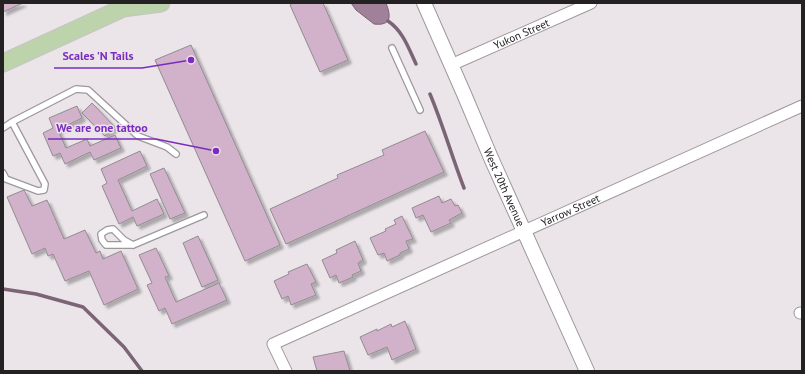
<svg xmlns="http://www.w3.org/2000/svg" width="805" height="374" font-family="'PT Sans',sans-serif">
<defs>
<filter id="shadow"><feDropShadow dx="3.5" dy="3.5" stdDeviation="1" flood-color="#0004"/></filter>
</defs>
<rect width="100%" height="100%" fill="#ebe5e9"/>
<path fill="#a08199" stroke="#7a6475" d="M351,3H386C391,16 392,26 374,24L356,10Z"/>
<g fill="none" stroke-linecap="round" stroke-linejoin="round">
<path stroke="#7a6475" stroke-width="3.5" d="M388,21C403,31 409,49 416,64
M430,94C443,125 452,157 464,188
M3,289L36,294L83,307L124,347L142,371"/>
</g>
<path fill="#d2b1cb" stroke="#918c90" filter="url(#shadow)" d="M3,3H23L3,12Z
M293,3H323L348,60L320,72L290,5Z
M191,45L280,245L245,261L155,60Z
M92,103L115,127L105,136L82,113Z
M77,106L82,118L58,130L66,148L87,139L90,146L115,135L121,148L94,160L90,152L65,164L60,153L53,156L43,133L53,128L49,118Z
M425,131L444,172L286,244L270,209L338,178L337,175L384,155L382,150Z
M140,151L147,166L118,180L132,211L157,199L164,214L137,226L133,217L119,224L102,186L107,183L101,169Z
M164,168L185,213L170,219L150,174Z
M24,190L32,206L47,200L64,239L85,230L96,253L100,251L103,259L121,251L138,289L104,305L89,271L65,281L53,254L48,256L45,248L32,254L7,197Z
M439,196L442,203L451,199L455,206L458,205L462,213L449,220L451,223L431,232L423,215L416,218L412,208Z
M402,216L413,239L406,241L409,249L400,253V255L387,261L384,253L378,255L370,238L386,231L385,229L396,224L394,220Z
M198,236L218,280L202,287L183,243Z
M355,241L363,260L358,263L361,271L352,275L353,277L339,283L336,275L330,278L322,260L337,253L336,250Z
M156,248L169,276L165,277L176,302L219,283L227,300L172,324L165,308L159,311L147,285L152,283L139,255Z
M307,264L316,282L311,284L316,295L291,305L288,296L282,299L274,281L289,274L288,272Z
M405,321L416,349L392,360L387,347L368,355L360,337L377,329V331L391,324L392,327Z
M344,351L350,371H317L313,357Z"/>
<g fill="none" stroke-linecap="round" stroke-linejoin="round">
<defs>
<path id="service" d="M392,48L420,110
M12,122L76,89L88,90L138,136L167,147L176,154
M3,128L12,122L45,184L44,190L38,191L6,179L3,173
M133,245L124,240L113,229L107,230L101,234L102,240L106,245H133L204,215"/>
<g id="minor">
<path id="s1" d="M451,65L591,3"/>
<path d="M800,313H802"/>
<path id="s2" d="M286,371L273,344L802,106"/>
</g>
<g id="tertiary">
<path id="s3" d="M424,3L464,94L491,158L587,371"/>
</g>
<path id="primary" d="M123,8L161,3
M3,63L123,8L130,3"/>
</defs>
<use href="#service" stroke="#9d989c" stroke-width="8"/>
<use href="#minor" stroke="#9d989c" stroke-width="13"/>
<use href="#tertiary" stroke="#9d989c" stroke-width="16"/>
<use href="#primary" stroke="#c6c5c6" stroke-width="19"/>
<use href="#service" stroke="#fff" stroke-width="5.5"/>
<use href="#minor" stroke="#fff" stroke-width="11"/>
<use href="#tertiary" stroke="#fff" stroke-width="14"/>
<use href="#primary" stroke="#bdd3ab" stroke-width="17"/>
</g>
<g text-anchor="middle" stroke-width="3" stroke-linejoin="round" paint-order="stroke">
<g font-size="11" fill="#232122" stroke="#ebe5e9">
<text dy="4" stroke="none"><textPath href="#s1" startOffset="77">Yukon Street</textPath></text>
<text dy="4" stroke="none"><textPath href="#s3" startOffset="201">West 20th Avenue</textPath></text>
<text dy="4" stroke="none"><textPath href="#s2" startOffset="356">Yarrow Street</textPath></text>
</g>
</g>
<path fill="none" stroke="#7b2cbf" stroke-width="1.5" d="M191 60L142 68H54M216 151L156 139H48"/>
<g fill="#7b2cbf" stroke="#ebe5e9" stroke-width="1.5">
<circle cx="191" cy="60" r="4"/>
<circle cx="216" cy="151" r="4"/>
</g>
<g font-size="12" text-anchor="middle" font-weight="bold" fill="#7b2cbf" stroke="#ebe5e9" stroke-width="3" stroke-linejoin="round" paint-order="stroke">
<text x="98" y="60">Scales 'N Tails</text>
<text x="102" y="132">We are one tattoo</text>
</g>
<rect width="805" height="374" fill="none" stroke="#232122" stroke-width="8"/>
</svg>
